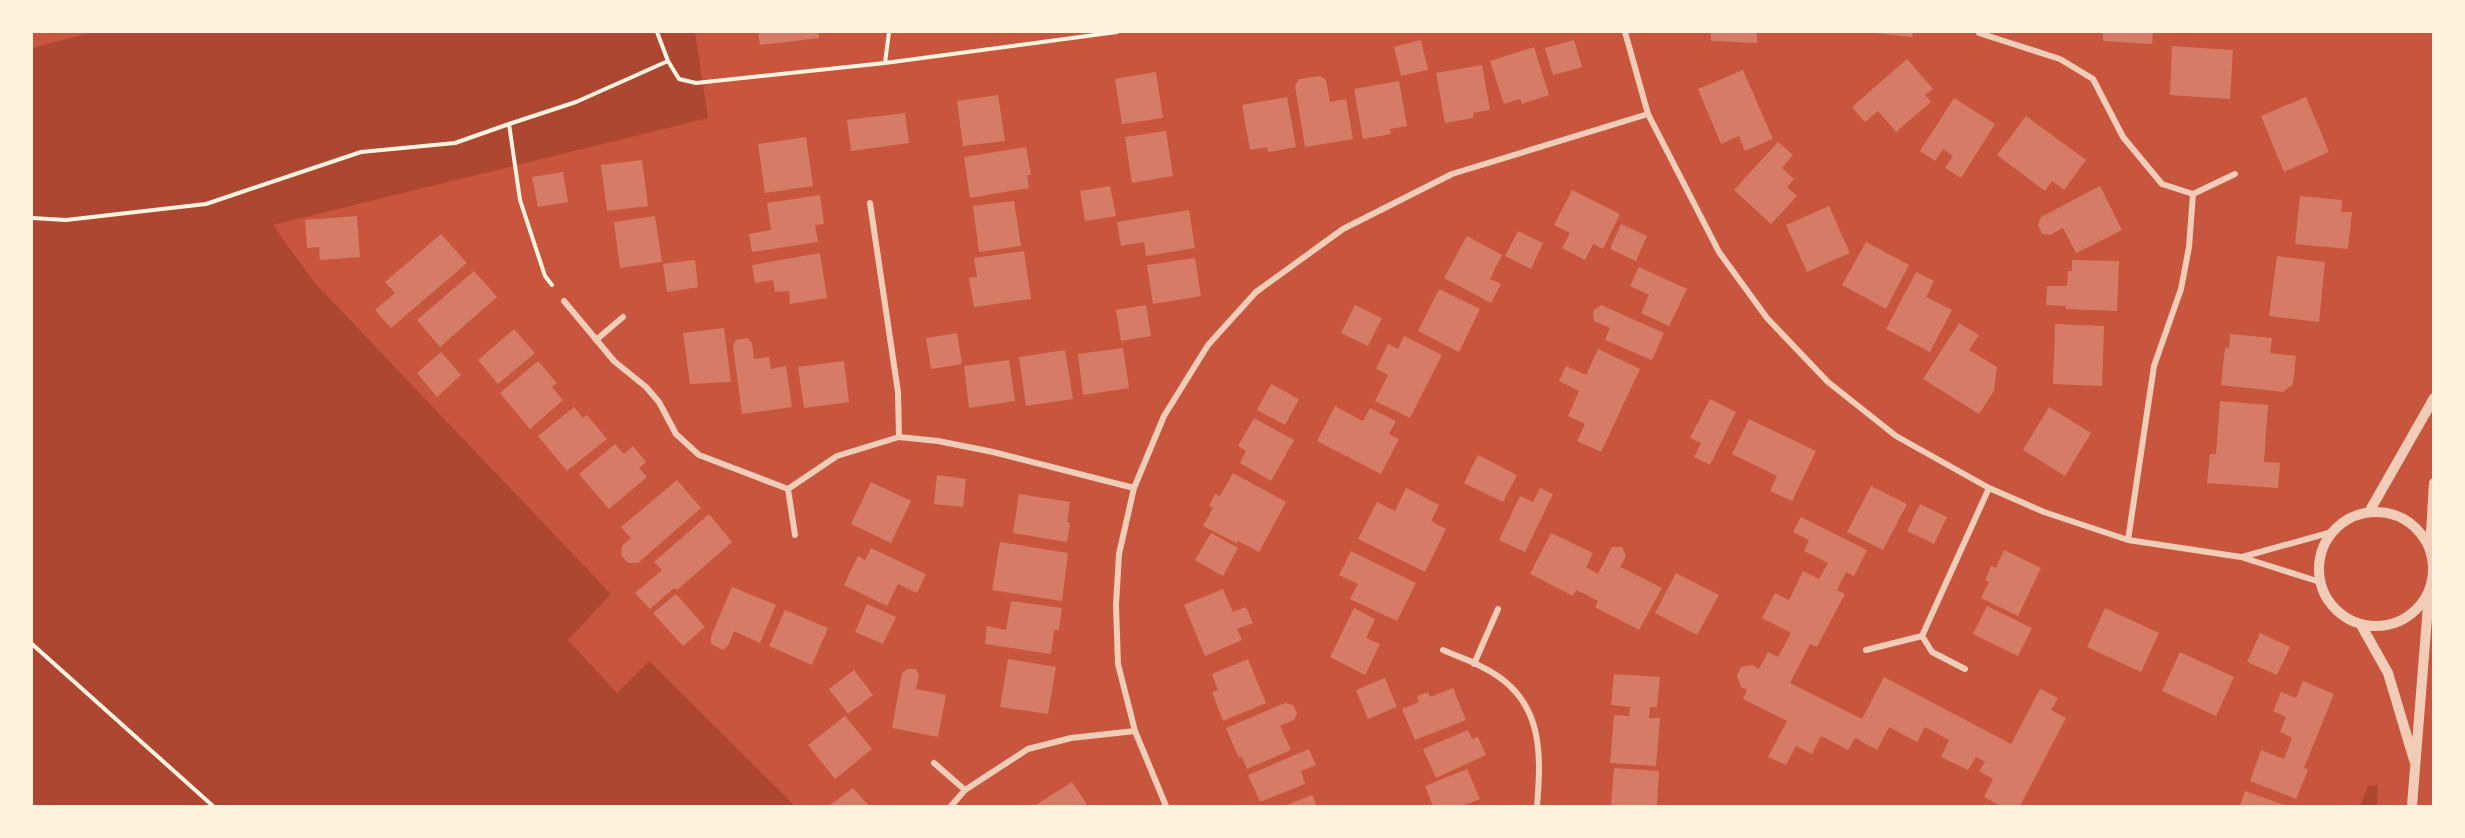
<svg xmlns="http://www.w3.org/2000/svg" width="2465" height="838" font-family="'Varela Round',sans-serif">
<rect width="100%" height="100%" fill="#c8553d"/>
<path fill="#ae4732" d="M94,32H695L708,118L273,225L314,282L611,594L568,640L617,693L649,661L795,806H32V48Z
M2378,785L2377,806H2360L2368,786Z"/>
<path fill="#d67c66" d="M758,32H818L819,38L760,45Z
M1711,32H1757V43L1711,41Z
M1868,32H1913L1912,37Z
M2103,32H2153L2152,44L2103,41Z
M1421,40L1428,70L1401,76L1394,47Z
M1574,40L1582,67L1553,75L1545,48Z
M2172,46L2233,50L2230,99L2170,95Z
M1534,47L1549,95L1522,104L1520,99L1504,104L1490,61Z
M1907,59L1933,89L1925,95L1931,102L1896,132L1878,111L1865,122L1852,107Z
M1482,65L1490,110L1473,113V118L1445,123L1436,73Z
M1743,70L1773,139L1745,151L1739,136L1721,144L1698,89Z
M1156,72L1163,118L1122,124L1115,79Z
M1320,76L1326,80L1330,102L1346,99L1353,139L1305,147L1295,86L1299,79Z
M1399,81L1407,126L1390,129L1391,134L1363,139L1354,89Z
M998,95L1005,141L963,146L957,101Z
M1287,97L1296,147L1268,152L1267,147L1250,150L1242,105Z
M2306,97L2329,152L2284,172L2261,116Z
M1954,98L1995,124L1961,178L1945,168L1953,156L1943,149L1935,161L1920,151Z
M905,113L909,143L851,151L847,120Z
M2026,116L2086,160L2064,190L2052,181L2045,191L1997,155Z
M1166,131L1173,176L1132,183L1125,137Z
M806,137L813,186L765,193L758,144Z
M1778,142L1793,155L1782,168L1794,179L1787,187L1797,196L1771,224L1734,190Z
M1026,147L1031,175H1027L1029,188L970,198L964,157Z
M642,160L648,206L607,211L601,165Z
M563,172L568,202L538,207L532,177Z
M1110,186L1116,216L1085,221L1080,191Z
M2100,186L2122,230L2076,253L2063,228L2050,235L2042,234L2038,225L2041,217Z
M1572,190L1620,214L1603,249L1593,244L1585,260L1562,248L1570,233L1554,225Z
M820,195L824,224L815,225L818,242L752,252L749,234L771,230L767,203Z
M2300,196L2342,200L2341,212H2352L2348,249L2295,244Z
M1014,201L1021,246L979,252L973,206Z
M1829,206L1850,253L1807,272L1786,225Z
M1189,210L1195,248L1146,256L1144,242L1121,246L1117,222Z
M357,216L360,257L320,260L319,247L307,248L305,220Z
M655,216L662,262L620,268L614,222Z
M1621,224L1647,236L1636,261L1610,249Z
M1518,231L1543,243L1531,269L1505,256Z
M441,234L467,263L391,328L375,310L395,293L385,282Z
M1467,236L1502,255L1490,279L1501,284L1491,303L1444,278Z
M1866,242L1909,265L1886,309L1842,285Z
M1024,251L1031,299L974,307L969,278L977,277L974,258Z
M820,253L827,298L790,304L789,291L775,292L773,280L755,283L752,265Z
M2277,256L2325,262L2319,322L2269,316Z
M1195,258L1201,296L1153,304L1147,265Z
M695,260L698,287L667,292L663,264Z
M2072,260L2119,261L2117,311L2066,309V306L2046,305L2047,286H2067L2068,271H2072Z
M1639,267L1687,289L1669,326L1641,313L1649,295L1630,286Z
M474,271L497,297L440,347L417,320Z
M1916,272L1934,281L1926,297L1952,310L1930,352L1886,329Z
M1439,289L1480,309L1459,352L1418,331Z
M1146,305L1151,336L1121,341L1116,310Z
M1355,305L1382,318L1368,346L1341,333Z
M1601,305L1664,333L1652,360L1605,340L1610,328L1594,321L1593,311Z
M1959,323L1979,335L1969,350L1997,367L1994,391L1979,414L1923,379Z
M2055,324L2104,326L2102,386L2053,384Z
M724,328L731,382L690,384L683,333Z
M514,329L535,353L498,384L478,360Z
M957,333L962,364L931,369L926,338Z
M2230,334L2272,338L2270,353L2296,356L2293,384L2283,392L2221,385L2225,348H2229Z
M1404,336L1442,355L1410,418L1375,401L1388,375L1376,369L1388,344L1398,349Z
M747,338L752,343L754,359L769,357L771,369L786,366L792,407L742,414L733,346L736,340Z
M1123,348L1129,388L1083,395L1078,354Z
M1598,349L1640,369L1601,452L1577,441L1585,424L1568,416L1579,391L1559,381L1566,366L1586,375Z
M1065,350L1073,399L1026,406L1019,357Z
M441,352L461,375L437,397L417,373Z
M1009,360L1015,401L969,408L964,366Z
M538,361L557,383L552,387L563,400L530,429L500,393Z
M844,361L849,402L804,408L798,367Z
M1271,384L1299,399L1285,425L1257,410Z
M1710,399L1736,412L1710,465L1694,457L1701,443L1690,438Z
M2220,401L2268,405L2264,462L2280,463L2278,488L2207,483L2210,454H2216Z
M1335,406L1363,421L1370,408L1396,421L1389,434L1399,439L1381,474L1317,441Z
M574,407L583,418L587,415L607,439L567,471L538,436Z
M2049,407L2091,433L2065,476L2023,450Z
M1254,418L1294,440L1271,481L1240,463L1246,451L1238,446Z
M1749,419L1816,451L1792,501L1770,491L1777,476L1732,454Z
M615,444L624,454L633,446L646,462L639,468L647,477L609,509L579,474Z
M1478,455L1517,475L1503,502L1464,483Z
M1233,473L1286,502L1259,552L1238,541L1236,543L1203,526L1213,508L1209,506L1215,494L1220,496Z
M937,475L966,479L963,507L934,504Z
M677,480L701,508L638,563H628L621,555L622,546L631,538L621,527Z
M871,482L911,501L891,543L851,524Z
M1871,486L1907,504L1883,550L1847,532Z
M1406,488L1439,505L1431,521L1446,529L1425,572L1358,539L1377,502L1395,511Z
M1540,488L1553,494L1525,552L1499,540L1520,496L1533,502Z
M1019,494L1070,502L1067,522L1070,523L1067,542L1013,533Z
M1920,504L1947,517L1934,544L1907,531Z
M709,514L732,542L677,590L674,588L650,609L635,593L662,570L654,562Z
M1801,517L1867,550L1854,576L1846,572L1837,590L1845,594L1817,647L1810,644L1790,683L1862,719L1884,677L2011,744L2040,689L2058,698L2051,710L2066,718L2020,806H2001L1984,797L1993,779L1979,771L1985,762L1976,757L1968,770L1941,757L1949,740L1925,727L1917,742L1889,727L1877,750L1855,738L1848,750L1821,736L1812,754L1796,746L1786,765L1768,757L1787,721L1743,699L1747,690L1741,687L1737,676L1741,667L1752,665L1759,669L1768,652L1778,657L1791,633L1762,618L1775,593L1789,600L1803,571L1819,579L1828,563L1804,551L1809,540L1793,532Z
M1211,533L1238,548L1223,576L1195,560Z
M1551,533L1593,553L1586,567L1598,574L1612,547H1622L1626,556L1620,567L1662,588L1639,630L1595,607L1598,601L1585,594L1576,590L1573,596L1530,574Z
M1000,542L1068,553L1062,601L992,590Z
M871,548L926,574L917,593L898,584L887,606L844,585L858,556L865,560Z
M2004,550L2041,568L2018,616L1981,598L1989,582L1985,580L1991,566L1996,568Z
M1351,551L1416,583L1397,621L1350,599L1358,584L1339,575Z
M1676,573L1719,595L1697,635L1655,613Z
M732,587L776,605L760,643L734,631L729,644L723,650L711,644V636Z
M1223,589L1233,612L1246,607L1253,623L1237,629L1242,640L1205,656L1184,605Z
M676,594L705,627L683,646L653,613Z
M1011,601L1062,608L1059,630H1054L1051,654L985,644L987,626L1006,630Z
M867,604L896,617L883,644L855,632Z
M1987,606L2032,628L2018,656L1973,634Z
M1354,608L1375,619L1366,638L1380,644L1365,675L1330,657Z
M2105,608L2159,633L2141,672L2087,647Z
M785,610L828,628L812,665L769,646Z
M2260,633L2290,647L2277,675L2247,662Z
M2180,652L2234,677L2216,716L2162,691Z
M1008,659L1056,667L1048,714L1000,707Z
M1248,659L1266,703L1223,721L1212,692L1218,690L1212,674Z
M907,669H916L919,675L916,689L946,695L938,737L892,728L902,673Z
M854,670L873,695L848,714L829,689Z
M1614,674L1660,677L1657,707H1650L1649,718H1660L1656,766L1610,763L1614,715L1629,716L1630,707L1611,705Z
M1385,678L1397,707L1368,719L1356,690Z
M2303,681L2334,694L2304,768L2308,770L2296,799L2250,781L2261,750L2284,759L2292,738L2280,732L2286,717L2273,711L2281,692L2296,698Z
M1453,688L1466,720L1415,740L1402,709L1419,702L1417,696L1428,692L1430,697Z
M1285,703L1293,705L1297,713L1294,720L1280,726L1291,750L1247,769L1242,757L1239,758L1226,728Z
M845,716L872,749L835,779L808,745Z
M1468,730L1472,739L1478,737L1486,755L1436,778L1423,749Z
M1309,749L1316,765L1301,771L1305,784L1260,802L1248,775Z
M1614,768L1659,771L1657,806H1611Z
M1467,769L1480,799L1462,806H1433L1425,786Z
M1072,782L1088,806H1034Z
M853,788L869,806H829Z
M2245,791L2287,806H2240Z
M1312,795L1317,806H1284Z"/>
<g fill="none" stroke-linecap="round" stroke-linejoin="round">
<path stroke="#fff3e0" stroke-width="4" d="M657,32L668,61L679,79L696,83L885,63L1117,32
M885,63L889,32
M32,218L66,220L206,204L361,152L455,143L509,124
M552,285L545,276L520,200L509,124L576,102L668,61
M32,644L213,806"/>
<path stroke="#f1ccb7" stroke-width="6" d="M1625,32L1648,114L1719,252L1767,318L1828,382L1896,436L1989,488L2044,512L2128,540L2241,557L2320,582
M1979,33L2060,59L2093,79L2123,137L2162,184L2193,194
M870,203L898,392L899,437
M564,301L614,361L646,387L659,402L676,434L699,455L788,489L837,456L899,437L938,441L993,452L1134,488
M596,340L623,317
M788,489L795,535
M2128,540L2154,366L2181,289L2189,247L2193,194L2235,174
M2242,557L2332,532
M1922,636L1989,488
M1443,650C1456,656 1470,660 1482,667C1542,696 1542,748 1537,806
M1866,650L1922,636L1932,652L1965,669
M1474,664L1498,609
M934,763L965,790
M951,806L965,790L1028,749L1071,738L1135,731
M1166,806L1135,731L1118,664L1116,605L1119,554L1134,488L1164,416L1208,345L1256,292L1343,229L1452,174L1648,114"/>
<path stroke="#f1ccb7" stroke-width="10" d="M2369,512L2434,398
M2319 569a57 57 0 1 1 114 0a57 57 0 1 1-114 0Z
M2430,548L2434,483
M2361,625L2388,673L2414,760
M2412,806L2429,593"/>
</g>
<rect width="2465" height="838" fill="none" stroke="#fff3e0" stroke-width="66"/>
</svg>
